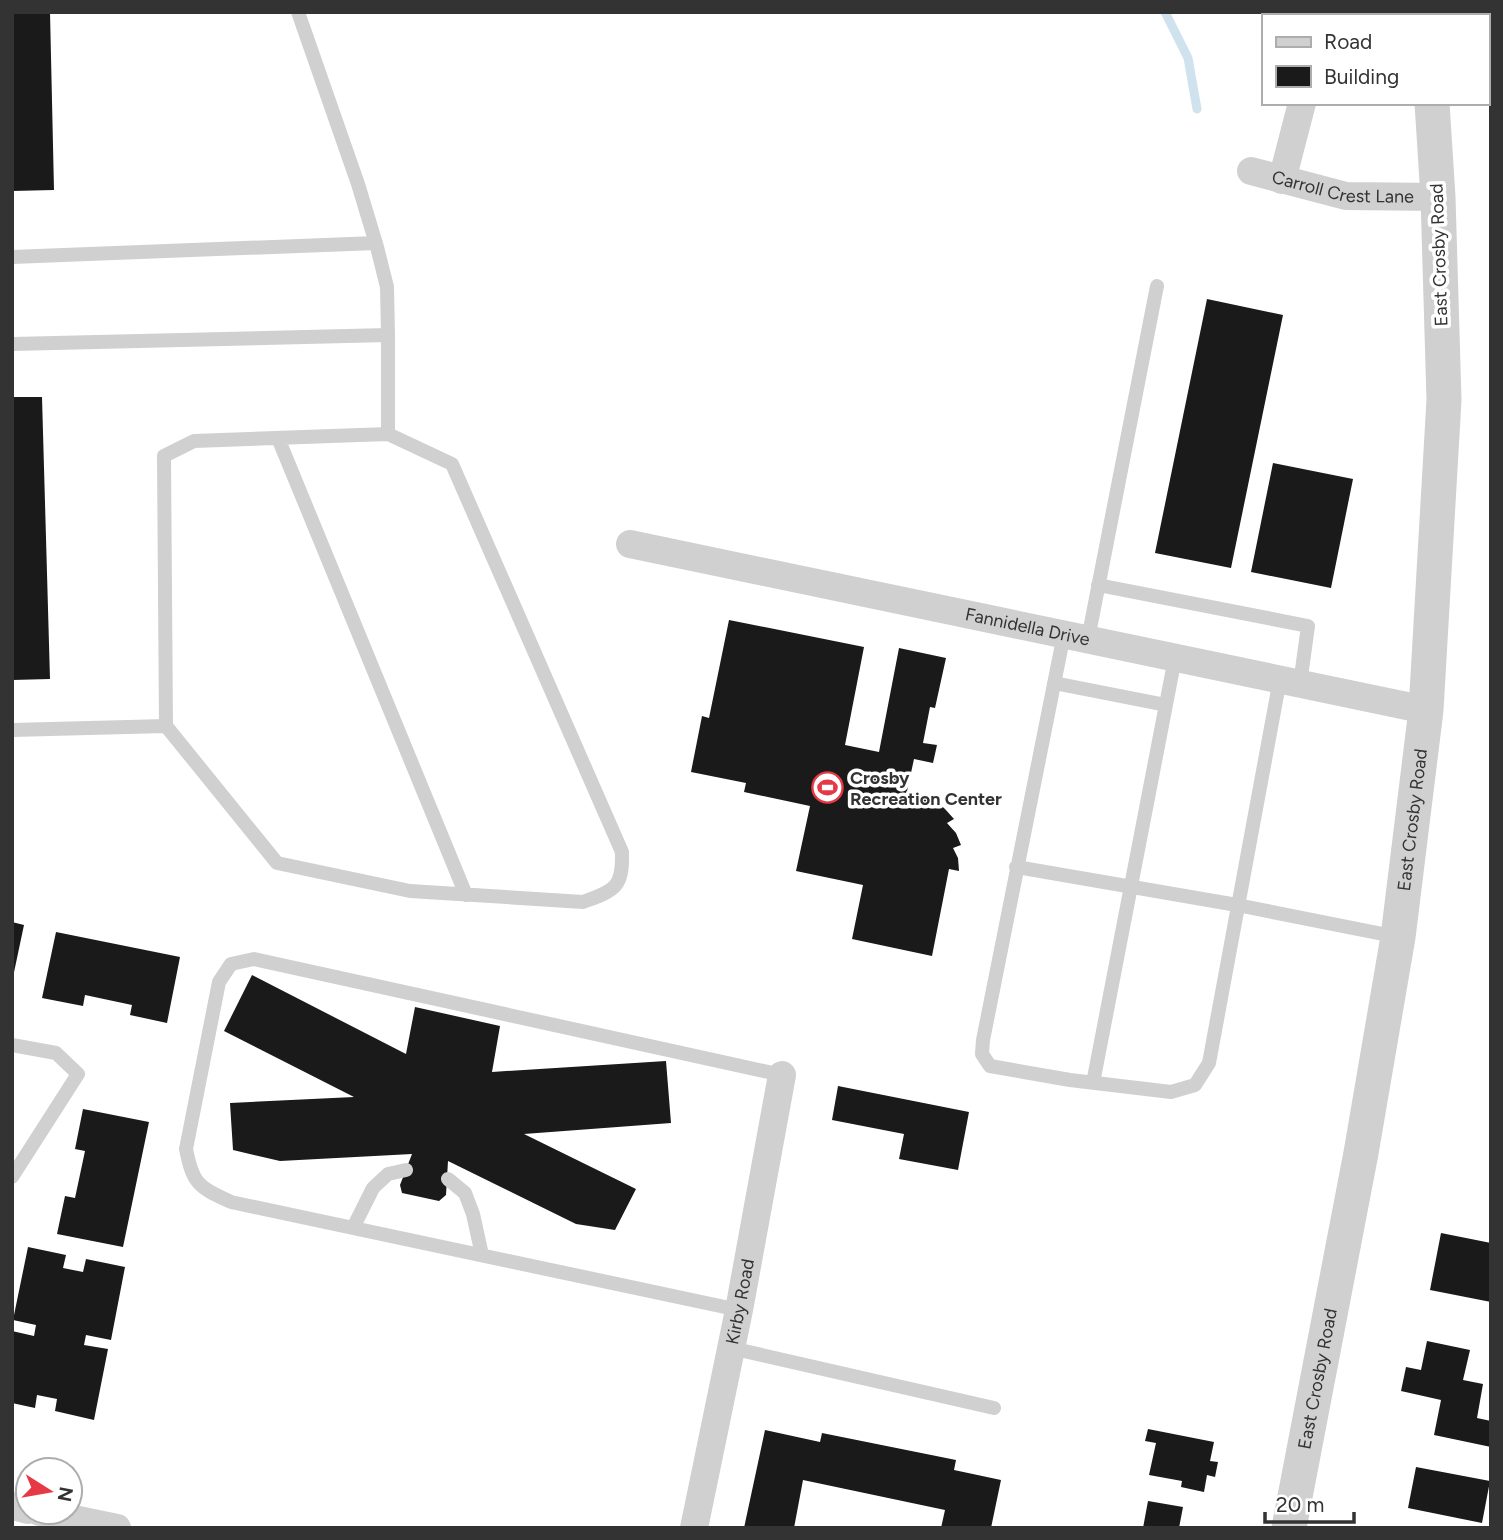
<svg xmlns="http://www.w3.org/2000/svg" width="1503" height="1540" font-family="Figtree,sans-serif">
<rect width="100%" height="100%" fill="#fff"/>
<g fill="none" stroke-linecap="round" stroke-linejoin="round">
<path stroke="#cfe2ee" stroke-width="9" d="M1165,12L1188,58L1197,109"/>
</g>
<path fill="#1a1a1a" d="M12,12H50L54,190L12,191Z
M1207,299L1283,315L1231,568L1155,553Z
M12,397H42L50,679L12,680Z
M1273,463L1353,479L1331,588L1251,572Z
M729,620L864,647L845,745L879,752L899,648L946,658L935,708L930,707L923,743L937,745L933,763L914,759L906,796L936,801L945,809L954,819L947,823L956,833L961,845L953,848L958,858L959,871L949,869L932,956L852,939L863,885L796,871L810,806L744,792L746,783L691,772L702,716L709,718Z
M12,922L24,925L13,977H12Z
M56,932L180,957L167,1023L130,1015L132,1005L85,995L83,1006L42,998Z
M252,975L406,1054L415,1007L500,1026L492,1072L666,1061L671,1123L524,1134L636,1189L615,1230L576,1224L448,1161L446,1195L439,1201L402,1193L400,1185L412,1154L280,1161L233,1150L230,1103L354,1097L224,1031Z
M838,1086L969,1112L958,1170L899,1159L904,1134L832,1120Z
M83,1109L149,1122L123,1247L57,1234L65,1196L75,1198L85,1151L75,1149Z
M1441,1233L1491,1243V1302L1430,1290Z
M28,1247L66,1255L63,1268L83,1272L86,1259L125,1267L111,1340L86,1335L84,1345L108,1349L94,1420L55,1411L57,1399L37,1395L35,1408L12,1403V1331L34,1336L36,1325L13,1320Z
M1427,1341L1470,1350L1463,1380L1483,1384L1477,1418L1491,1421V1447L1434,1435L1441,1400L1401,1391L1406,1367L1421,1370Z
M1148,1429L1214,1442L1210,1461L1218,1462L1215,1477L1207,1475L1204,1492L1181,1487L1182,1481L1149,1475L1156,1443L1145,1441Z
M765,1430L820,1442L822,1433L956,1460L954,1470L1001,1480L991,1528H941L945,1510L803,1480L794,1528H744Z
M1416,1467L1490,1481L1482,1523L1408,1508Z
M1148,1501L1183,1507L1179,1528H1143Z"/>
<g fill="none" stroke-linecap="round" stroke-linejoin="round">
<path stroke="#d0d0d0" stroke-width="14" d="M12,257L376,243
M388,335V434L194,441L164,456L166,726L277,863L410,891L583,902C615,890 623,888 622,852L452,464L388,434
M12,344L388,335L387,287L377,247L358,184L298,12
M278,438L466,895
M1098,585L1308,626L1300,684
M1064,634L983,1040L982,1054L990,1066L1070,1080L1171,1092L1195,1085L1209,1063L1280,679
M1088,639L1157,286
M1054,683L1166,705
M12,730L166,726
M1016,867L1237,905L1398,937
M12,1045L56,1053L78,1074L12,1177
M1093,1083L1175,658
M448,1179L465,1193L473,1214L482,1255
M353,1228L373,1188L388,1174L406,1170
M739,1310L231,1202C199,1187 193,1185 186,1149L219,982L231,964L254,959L782,1075
M731,1348L994,1408"/>
<g stroke="#d0d0d0" stroke-width="28">
<path d="M1299,12V16"/>
<path id="s1" d="M1251,171L1346,196L1438,197"/>
<path d="M1282,180L1302,103"/>
<path id="s2" d="M630,544L1426,710"/>
<path d="M12,1506L28,1510"/>
<path d="M40,1512L117,1528"/>
<path id="s3" d="M694,1528L739,1310L782,1075"/>
</g>
<g stroke="#d0d0d0" stroke-width="35">
<path d="M1425,12V16"/>
<path id="s4" d="M1289,1528L1361,1153L1398,937L1426,710L1444,400L1438,197L1432,103"/>
</g>
</g>
<defs>
<symbol id="stadium-ring" viewBox="-11 -11 22 22"><circle r="9.5" fill="#fff" stroke="#e63946" stroke-width="1.5"/><path d="M0-5a6.5 5 0 1 0 0 10a6.5 5 0 1 0 0-10ZM-3.5-1.8h7v3.6h-7Z" fill="#e63946"/></symbol>
</defs>
<g fill-rule="evenodd">
<use href="#stadium-ring" x="810" y="770" width="35" height="35"/>
</g>
<g text-anchor="middle" stroke-width="7" stroke-linejoin="round" paint-order="stroke">
<g font-size="18" fill="#333" stroke="#fff">
<text dy="6" stroke="none"><textPath href="#s1" startOffset="94">Carroll Crest Lane</textPath></text>
<text transform="translate(1439 255) rotate(-92)" y="6">East Crosby Road</text>
<text dy="6" stroke="none"><textPath href="#s2" startOffset="406">Fannidella Drive</textPath></text>
<text dy="6" stroke="none"><textPath href="#s4" startOffset="719">East Crosby Road</textPath></text>
<text dy="6" stroke="none"><textPath href="#s3" startOffset="231">Kirby Road</textPath></text>
<text dy="6" stroke="none"><textPath href="#s4" startOffset="152">East Crosby Road</textPath></text>
</g>
<g font-size="18" font-weight="bold" fill="#333" stroke="#fff" text-anchor="start">
<text x="850" y="784">Crosby<tspan x="850" dy="21">Recreation Center</tspan></text>
</g>
</g>
<rect width="1503" height="1540" fill="none" stroke="#333333" stroke-width="28"/>
<rect x="1262" y="14" width="228" height="91" fill="#ffffff" stroke="#adadad" stroke-width="2"/>
<rect x="1276" y="37" width="35" height="10" fill="#d0d0d0" stroke="#adadad" stroke-width="2"/>
<text x="1324" y="49" font-size="21" fill="#333333">Road</text>
<rect x="1276" y="66" width="35" height="21" fill="#1a1a1a" stroke="#adadad" stroke-width="2"/>
<text x="1324" y="84" font-size="21" fill="#333333">Building</text>
<g transform="translate(49 1491) rotate(101)"><circle r="33" fill="#ffffff" stroke="#adadad" stroke-width="2"/>
<path d="M0-5L12 26L0 18L-12 26Z" fill="#e63946"/>
<text y="-10" font-size="19" font-weight="bold" text-anchor="middle" fill="#333333">N</text>
</g>
<path d="M1265 1512v10h89v-10" fill="none" stroke="#333333" stroke-width="3.5"/>
<text x="1276" y="1512" font-size="21" fill="#333333" stroke="#ffffff" stroke-width="5" paint-order="stroke">20 m</text>
</svg>
